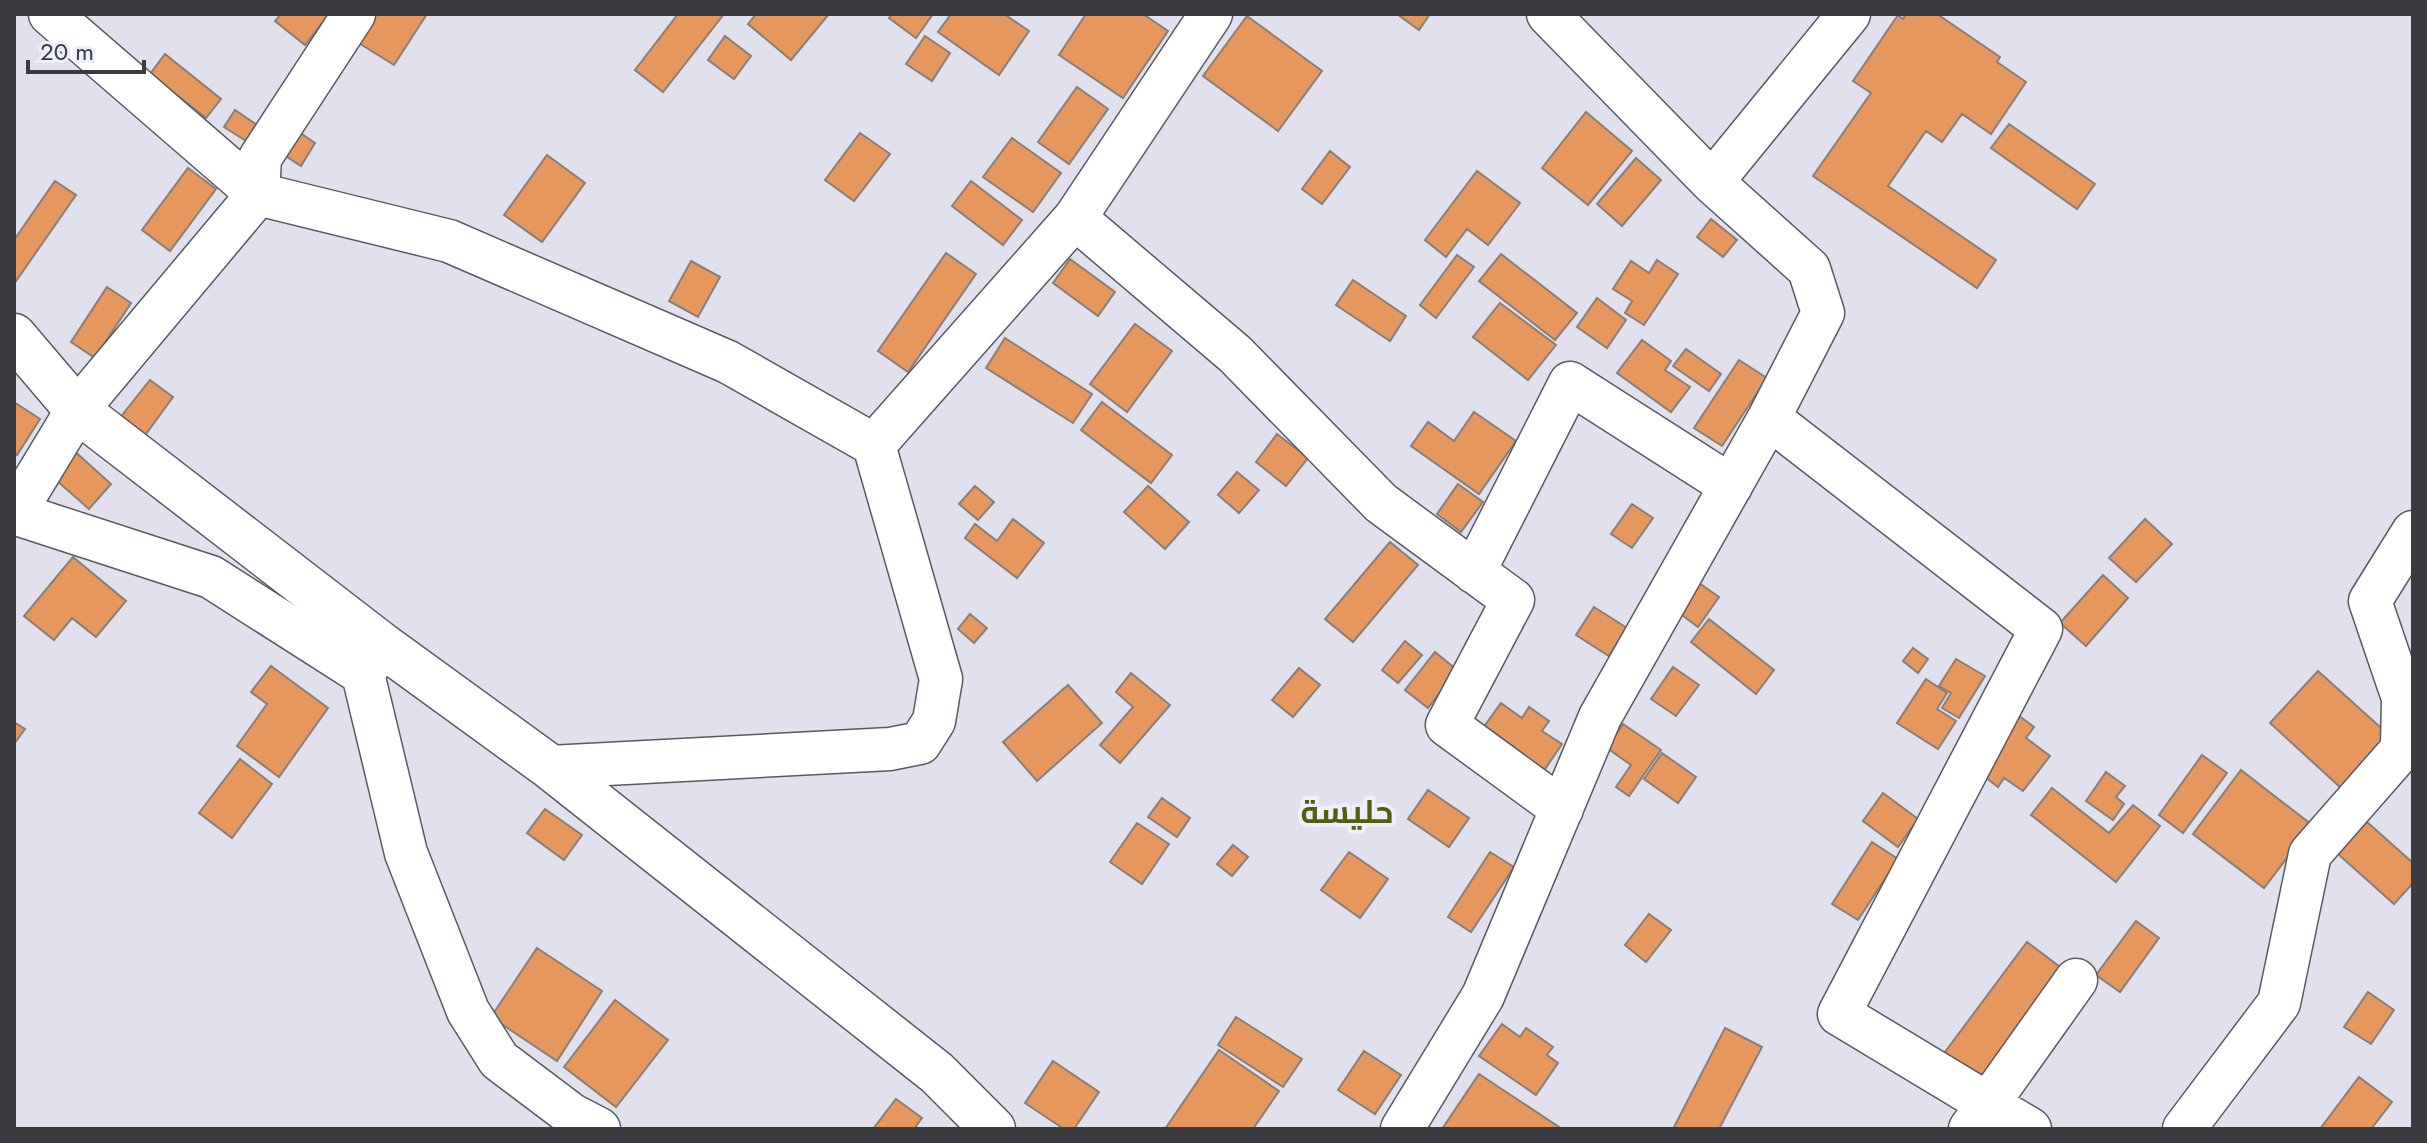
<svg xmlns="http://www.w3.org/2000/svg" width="2427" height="1143" font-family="Jost,Cairo,sans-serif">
<rect width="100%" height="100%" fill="#e0e1ed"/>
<path fill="#e5975d" stroke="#897f78" stroke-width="2" d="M281,14H329L305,45L275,21Z
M374,14H427L394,65L357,42Z
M678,14H724L663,92L635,70Z
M756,14H829L791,60L748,24Z
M892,14H933L916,38L889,18Z
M951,14H1004L1029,31L999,75L938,32Z
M1086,14H1143L1168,31L1123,98L1059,55Z
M1397,14H1430L1419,30Z
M1906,14H1937L2000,57L1997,62L2026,82L1991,134L1962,114L1942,142L1926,131L1888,186L1996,260L1977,288L1813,176L1871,93L1853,81L1898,15L1903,19Z
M1247,16L1322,71L1278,131L1203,76Z
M725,36L751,56L734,79L708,60Z
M925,36L950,53L932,81L906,64Z
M165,54L221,99L206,118L150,74Z
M1077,87L1108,109L1069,164L1038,142Z
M235,110L257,125L246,141L224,127Z
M1586,112L1632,151L1588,205L1542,168Z
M2009,124L2095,184L2077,209L1991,148Z
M296,130L315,143L301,166L281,153Z
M860,133L890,154L854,201L825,180Z
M1012,138L1061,173L1033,212L983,177Z
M1330,151L1350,167L1322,204L1302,189Z
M547,155L585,183L542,242L504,215Z
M1636,158L1661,180L1622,226L1597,204Z
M188,168L216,189L170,251L142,230Z
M1477,171L1520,203L1488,245L1467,229L1446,257L1425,240Z
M55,181L76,195L14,284V240Z
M971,181L1022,220L1003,245L952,206Z
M1711,219L1737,240L1723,257L1697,237Z
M946,253L976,274L908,372L878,351Z
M1501,254L1577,313L1555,340L1479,281Z
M1457,255L1474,267L1436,318L1420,305Z
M1070,259L1115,292L1098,316L1053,283Z
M1657,260L1678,274L1644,325L1625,313L1632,301L1613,289L1631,261L1649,273Z
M691,261L720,277L698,317L669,301Z
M1353,280L1406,316L1390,341L1336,305Z
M107,287L131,303L95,358L71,342Z
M1597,298L1626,320L1607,348L1577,327Z
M1500,303L1556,345L1528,380L1473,337Z
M1135,324L1172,351L1127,412L1090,384Z
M1005,338L1092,394L1073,423L986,368Z
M1642,340L1671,361L1665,370L1690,387L1671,412L1617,373Z
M1686,349L1721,374L1709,391L1673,366Z
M1739,360L1767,378L1722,446L1694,428Z
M150,380L173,397L143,438L119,419Z
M14,402L40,419L17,455L14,453Z
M1102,402L1172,455L1151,483L1081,430Z
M1474,412L1516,441L1479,494L1411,446L1428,422L1454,441Z
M1277,434L1308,458L1286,486L1256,462Z
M71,448L111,484L89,509L48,473Z
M1237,472L1259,490L1239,513L1218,495Z
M1458,484L1483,502L1461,532L1437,514Z
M975,486L994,502L978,520L959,504Z
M1148,486L1189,522L1165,549L1124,512Z
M1632,504L1653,518L1632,548L1611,534Z
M1013,519L1044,543L1017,578L965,538L975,524L997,541Z
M2145,519L2172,544L2136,582L2109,558Z
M1390,542L1418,565L1353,642L1325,619Z
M73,557L126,601L96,637L72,618L54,640L24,616Z
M2103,575L2128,598L2086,646L2060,623Z
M1699,583L1719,597L1698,627L1678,612Z
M1594,607L1627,628L1609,656L1576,635Z
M970,614L987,628L974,643L958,629Z
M1709,619L1774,670L1756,694L1691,642Z
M1405,641L1422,655L1398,683L1382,670Z
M1913,648L1928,659L1918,673L1903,661Z
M1435,652L1457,670L1428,708L1405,690Z
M1956,659L1985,676L1959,718L1942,708L1951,693L1939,686Z
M271,666L328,708L279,777L237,746L267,704L251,692Z
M1673,667L1699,685L1676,716L1651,699Z
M1299,668L1320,685L1293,717L1272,700Z
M2318,671L2389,735L2341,788L2270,723Z
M1131,673L1170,705L1120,763L1100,745L1133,707L1116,692Z
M1926,679L1947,693L1937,709L1956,721L1938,749L1897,723Z
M1068,685L1102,723L1037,781L1003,742Z
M1501,703L1522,718L1529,707L1549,721L1542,731L1562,744L1539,778L1478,735Z
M2014,712L2034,727L2026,738L2050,756L2023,791L2004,778L1998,787L1972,767Z
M14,722L25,729L14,744Z
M1623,724L1661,750L1629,796L1616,787L1631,765L1607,748Z
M1662,753L1696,777L1678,803L1644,779Z
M2202,755L2227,773L2183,833L2159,815Z
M240,759L272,784L232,838L199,813Z
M2241,770L2312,825L2264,888L2193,834Z
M2106,772L2125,786L2116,797L2124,804L2113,820L2086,801Z
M2052,788L2109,833L2133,805L2160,826L2116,882L2031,815Z
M1428,790L1469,818L1449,847L1408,819Z
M1883,793L1918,819L1898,847L1863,821Z
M1162,798L1190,818L1177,837L1148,817Z
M545,809L582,835L564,860L527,833Z
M2358,814L2413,863V883L2394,904L2329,846Z
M1137,823L1169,844L1142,884L1110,862Z
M1872,842L1898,859L1858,920L1832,904Z
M1233,845L1248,857L1232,876L1217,864Z
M1349,852L1388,879L1360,918L1321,890Z
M1490,852L1514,867L1471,932L1448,917Z
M1649,914L1671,930L1646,962L1625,945Z
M2136,921L2159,938L2120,992L2096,975Z
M2027,942L2064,970L1979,1084L1942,1056Z
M537,948L602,991L557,1061L491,1017Z
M2368,992L2394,1010L2371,1044L2344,1027Z
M615,1000L668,1040L616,1107L564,1067Z
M1236,1017L1302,1059L1283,1087L1218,1045Z
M1502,1024L1520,1037L1526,1028L1553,1047L1547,1055L1558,1063L1536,1095L1479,1056Z
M1725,1028L1762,1047L1719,1129H1673Z
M1219,1050L1279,1091L1253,1129H1165Z
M1364,1051L1401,1075L1375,1114L1338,1090Z
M1053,1061L1099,1092L1074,1129H1064L1025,1103Z
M1479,1074L1562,1129H1442Z
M2359,1077L2392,1102L2371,1129H2320Z
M896,1099L922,1118L914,1129H873Z"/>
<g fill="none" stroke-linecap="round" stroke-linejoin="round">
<defs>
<path id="street" d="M50,14L258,194L449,241L728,362L874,445
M1712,182L1849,14
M1075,218L1235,354L1381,503L1513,600L1447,725L1562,809
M1769,418L2041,629L1839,1014L2030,1129
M14,513L211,577L363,674L378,651
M14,514L77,410L258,194L260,158L354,14
M1474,572L1570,383L1731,486
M363,674L406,853L468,1011L499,1060L572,1115L599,1129
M550,767L890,749L920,743L934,721L941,679L874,445L1075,218L1211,14
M1402,1129L1483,996L1600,717L1769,418L1823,313L1809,269L1712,182L1548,14
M1970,1129L2076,980
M2184,1129L2279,1003L2310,854L2402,749L2403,698L2370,601L2413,532"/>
<path id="secondary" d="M14,336L77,410L382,645L550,767L937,1073L993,1129"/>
</defs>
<use href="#street" stroke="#575963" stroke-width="45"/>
<use href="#secondary" stroke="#575963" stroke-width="47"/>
<use href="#street" stroke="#fff" stroke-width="42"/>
<use href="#secondary" stroke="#fff" stroke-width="44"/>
</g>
<g text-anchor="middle" stroke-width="8" stroke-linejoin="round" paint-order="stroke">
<g font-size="32" font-weight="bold" fill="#545f0d" stroke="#edeffa">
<text x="1347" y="823">حليسة</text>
</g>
</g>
<rect width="2427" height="1143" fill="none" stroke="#3a3b3f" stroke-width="32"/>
<path d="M28 60v12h116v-12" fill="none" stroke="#3a3b3f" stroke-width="4"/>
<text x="40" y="60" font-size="24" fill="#3a3b3f" stroke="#edeffa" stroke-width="6" paint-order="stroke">20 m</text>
</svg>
